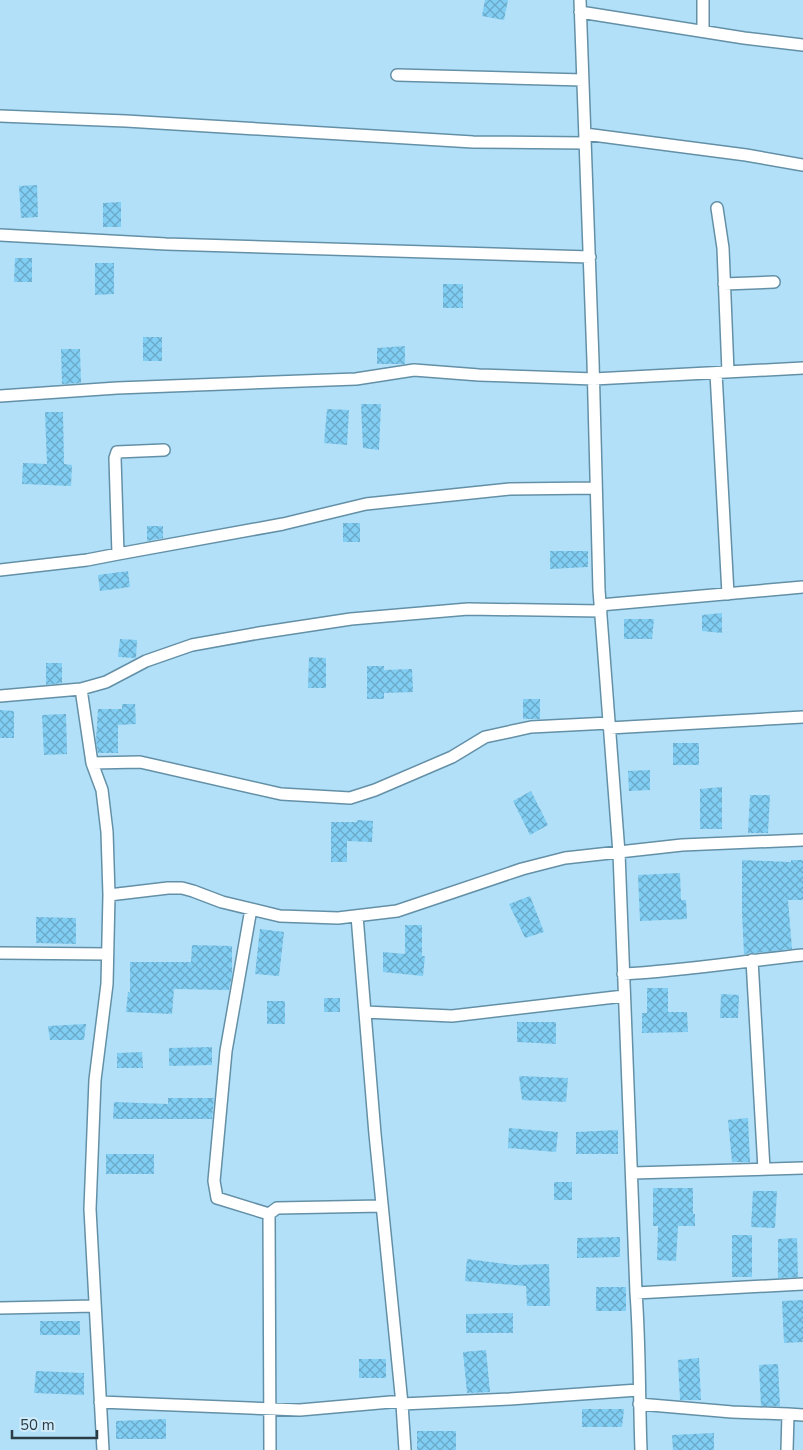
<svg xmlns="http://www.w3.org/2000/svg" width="803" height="1450" font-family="'Nunito Sans',sans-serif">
<defs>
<pattern id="building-cross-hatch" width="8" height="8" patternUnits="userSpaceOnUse" patternTransform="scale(1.25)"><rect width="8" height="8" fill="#81cef4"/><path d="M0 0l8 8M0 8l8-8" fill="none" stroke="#6aa8c7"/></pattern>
</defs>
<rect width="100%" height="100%" fill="#b1e0f8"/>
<path fill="url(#building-cross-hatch)" d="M485,0H508L504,20L482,16Z
M37,185L38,217L21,218L19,186Z
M121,202V227H103V203Z
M15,258H32V282H14Z
M95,263H114V294L95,295Z
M443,284H463V308H443Z
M143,337H162V361H143Z
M405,346V364H377V348Z
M61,349H80L81,383L62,384Z
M361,404H381L379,450L363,448Z
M327,409L349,410L347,445L324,443Z
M45,412H63L64,464L72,465L71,486L22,484L23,463L47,464Z
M343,523H360V542H343Z
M147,526H163V538L147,541Z
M550,551H588V567L550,569Z
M128,571L130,587L100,591L98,575Z
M722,613V633L702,631V615Z
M624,619H654L652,639H624Z
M120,639L137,640L136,658L118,657Z
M309,657L326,658V688H308Z
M46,663H62V683L46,685Z
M367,666H384V670L412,669L413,692L384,693V699H367Z
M523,699H540V719H523Z
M122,704H135L136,724L118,725V753H98L96,741L98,709H122Z
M0,710L14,711V738H0Z
M66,714L67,754L44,755L42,715Z
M673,743H699V765H673Z
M650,770V790L629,791L628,771Z
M722,787V829H700V789Z
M531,791L548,825L530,835L513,801Z
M750,795H770L768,833H748Z
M357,820L373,821L372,842L347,841V862H331V822H357Z
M742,860L791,862V860H803V900H788L792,949L744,954L742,913Z
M680,873L681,900H686L687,919L640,921L638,875Z
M530,896L544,932L525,938L509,904Z
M36,917L76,918V944L36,943Z
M405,925H422V956H425L423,976L383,972V952L405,954Z
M260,929L284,932L279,976L255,974Z
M192,945L232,946V975L229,990L174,989L172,1014L126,1012L128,992H130V962H191Z
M647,988H668V1012H687L688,1032L642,1033V1013H647Z
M721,994L739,995L738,1018H720Z
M324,998H340V1012H324Z
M267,1001H285V1024H267Z
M517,1022H556V1044L517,1042Z
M86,1024L84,1040H50L48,1026Z
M212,1047V1065L169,1066V1048Z
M142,1052L143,1068H117V1053Z
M519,1076L568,1078L566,1102L522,1100Z
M168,1098H214L212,1119H113L114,1102L168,1104Z
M748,1118L750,1162H732L728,1120Z
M509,1128L558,1132L556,1152L508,1148Z
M618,1130V1154H576V1132Z
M106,1154H154V1174H106Z
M554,1182H572V1200H554Z
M653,1188H693V1214H695V1226H678L676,1261L657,1260L658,1226H653Z
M753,1191H777L775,1228L751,1227Z
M732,1235H752V1277H732Z
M620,1237V1257L577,1258V1238Z
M797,1238L798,1277L778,1278V1239Z
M467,1259L515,1265L549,1264L550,1306H527L526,1286L465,1281Z
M596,1287H626V1311H596Z
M803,1300V1342L784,1343L782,1301Z
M513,1313V1333H466V1314Z
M40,1321H80V1335H40Z
M486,1350L490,1392L467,1393L463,1352Z
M699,1358L701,1400H680L678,1360Z
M359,1359H386V1378H359Z
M778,1364L780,1406H761L759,1365Z
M36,1371L84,1373V1395L34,1393Z
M582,1409H624L622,1427H582Z
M166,1419V1439H116V1421Z
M417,1431H456V1450H417Z
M714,1433V1450H673L672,1435Z"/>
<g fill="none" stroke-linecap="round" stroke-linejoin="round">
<defs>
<path id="minor" d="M580,0L593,361L599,590L619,853L636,1293C640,1345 639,1398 641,1450
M580,12L744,38L803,45
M703,31V0
M397,75L583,80
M0,116L126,121L473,142L585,143
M585,134L746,155L803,165
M717,208L723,248L728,372
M0,235L166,244L590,257
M724,284L774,282
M716,373L728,594
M0,396L117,388L356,379L414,370L479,375L594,379L803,368
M118,554L115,458L117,452L164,450
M0,570L87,560L118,554L283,524L366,504L510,489L596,488
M600,605L803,587
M81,689L92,763L102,790L107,832L109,895L107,984L95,1080L90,1209L103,1450
M0,696L81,689L106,682L146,661L192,645L259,633L351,619L468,609L601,611
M609,728L803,717
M92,763L140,762L281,794L350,798L375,790L452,757L485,737L531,727L609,723
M109,895L168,888H182L193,891L222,902L280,916L338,918L397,911L522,869L565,858L682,845L803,840
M251,909L226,1051L214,1181L217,1198L269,1214
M357,916L375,1134L402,1404L405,1450
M0,953L107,954
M752,960L764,1169
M623,974C683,971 743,961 803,955
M365,1012L452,1016L624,996
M632,1173L803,1168
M636,1293L803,1284
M0,1308L95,1306
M100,1402L300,1410L402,1401
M402,1404L510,1399L638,1390
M639,1404L732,1412L788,1414L787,1450
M788,1414L803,1415
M270,1450L269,1214L277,1208L382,1206"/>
</defs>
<use href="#minor" stroke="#6490a7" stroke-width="14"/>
<use href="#minor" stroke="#fff" stroke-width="11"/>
</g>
<path d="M12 1430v8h85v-8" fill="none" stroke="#2a3c46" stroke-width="2.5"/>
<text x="20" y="1430" font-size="15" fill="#2a3c46" stroke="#cfeaf9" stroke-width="4" paint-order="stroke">50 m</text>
</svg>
